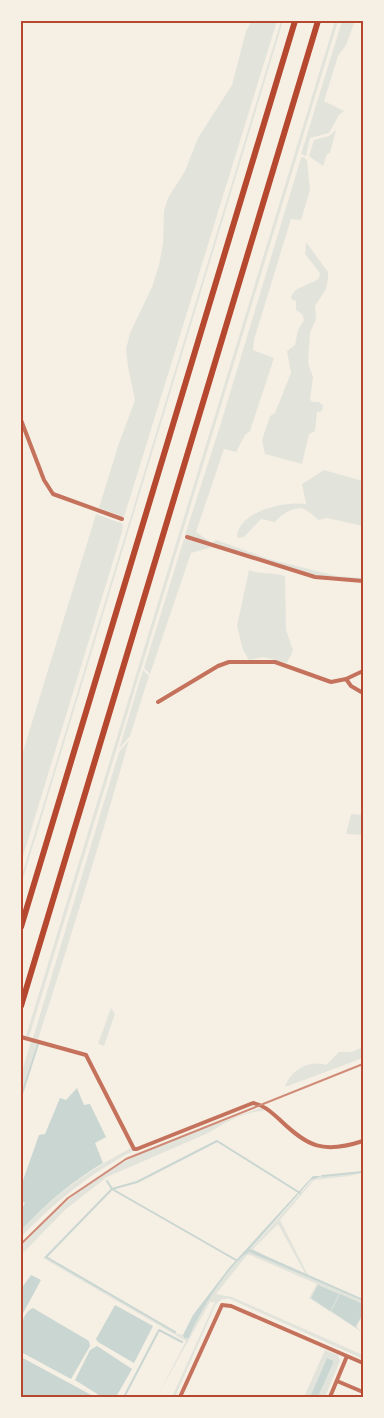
<svg xmlns="http://www.w3.org/2000/svg" width="384" height="1418" font-family="'Crimson Pro',serif">
<rect width="100%" height="100%" fill="#f6efe4"/>
<path fill="#e2e4dc" d="M252,21H277L124,517L99,508L118,446L135,400L128,367L126,349L130,333L152,287L159,265L163,244L164,211L168,198L185,171L198,138L232,85L246,31Z
M281,21H283L21,885V878L46,796Z
M335,21H338L29,1037L26,1036Z
M342,21H355L346,45L338,56L324,101L344,111L339,115L329,133L310,138L306,156L301,154Z
M336,130L330,153L327,154L323,166L309,156L314,140L329,136Z
M303,157L307,160L310,190L301,220L291,219L254,340L253,350L274,358L250,431L245,435L236,452L224,449L196,532L212,543L216,540L269,559L336,576L363,578V580L316,576L185,535L220,426L301,158Z
M306,242L328,272V279L326,289L315,306L316,319L310,333L308,363L313,377L310,400L313,402H319L323,406L322,411L317,412L315,431L309,434L302,464L265,454L262,440L270,416L275,413L291,373L287,351L295,345L298,330L304,320L302,314L296,310V301L291,299C292,286 310,286 319,278L320,273L305,254Z
M324,470L363,481V526L327,518L319,520C314,517 311,513 306,510C297,504 281,514 275,522L261,519L244,537L237,538C237,511 285,501 306,504L302,484Z
M96,514L123,524L122,532L21,863V758Z
M184,539L212,547L191,553L150,674L144,668Z
M249,570C260,575 273,572 285,576L286,630L293,650L287,663L263,657L249,660L243,650L237,626Z
M143,670L149,676L130,736L119,749Z
M129,740C101,840 70,940 38,1039L33,1038L119,752Z
M351,814L363,815V835L346,834Z
M111,1008L115,1014L104,1046L98,1044Z
M31,1041L37,1043L21,1095V1075Z
M363,1047V1058L285,1087C290,1071 309,1059 326,1065L339,1052H352Z
M260,1108L266,1111C246,1110 223,1124 206,1134L107,1177L66,1209L21,1255V1247L25,1242C45,1221 66,1200 90,1183C137,1148 206,1129 260,1108Z
M131,1148L133,1151C89,1174 55,1202 21,1237V1230C57,1193 86,1172 131,1148Z
M363,1172L350,1176L314,1180L280,1220L309,1277L306,1275L278,1224L253,1249L286,1267L250,1250L314,1178Z
M249,1252L363,1301V1304L340,1295L355,1326L363,1314L357,1327L363,1333L309,1298L317,1284L250,1255H247L216,1294L232,1297L363,1355V1359L230,1299C223,1298 218,1301 215,1306L175,1397H172L215,1302H210L157,1397L186,1341L43,1258L45,1256L177,1334L183,1335L184,1338H189C196,1318 229,1263 249,1252Z
M325,1350L338,1355L340,1361L325,1397H318L334,1361L327,1358L310,1397H304Z"/>
<path fill="#c9d6d2" d="M77,1088L84,1105L90,1104L106,1137L95,1143L103,1163C72,1181 46,1204 21,1230V1210L25,1203L21,1201V1186L39,1135L45,1134L60,1098L66,1100Z
M313,1176H322L311,1180L250,1249L363,1299V1301L249,1252C229,1263 196,1318 189,1338H184L183,1335L193,1315L229,1268Z
M31,1275L41,1280L21,1317V1289Z
M318,1285L339,1294L330,1311L311,1298Z
M340,1294L363,1304V1314L355,1327L331,1311Z
M115,1305L153,1326L134,1363L98,1342L96,1339Z
M33,1308L89,1341L90,1346L71,1379L21,1352C21,1338 18,1315 33,1308Z
M97,1346L132,1369L116,1397H102L75,1380L90,1350Z
M21,1357L95,1397H21Z
M327,1358L334,1361L318,1397H310Z"/>
<g fill="none" stroke-linecap="round" stroke-linejoin="round">
<path stroke="#c9d6d2" stroke-width="2" d="M21,1097L38,1044
M322,1176L363,1172
M107,1181L112,1189L236,1260
M175,1332L46,1257L112,1189L137,1182L217,1141L300,1193
M124,1397L159,1330L182,1342"/>
<path stroke="#c5725c" stroke-width="4" d="M21,420L44,480L53,494L122,519
M187,537L315,577L363,581
M346,679L351,686L363,693
M158,702L218,666L229,662H275L331,682L346,679L363,671
M21,1037L86,1055L134,1149H137L253,1103C264,1105 271,1112 279,1119C308,1147 323,1154 363,1141
M337,1381L363,1392
M180,1397L222,1305L231,1306L363,1363
M330,1397L347,1356"/>
<path stroke="#b5482f" stroke-width="6" d="M21,927L295,21
M21,1006L318,21"/>
<path stroke="#cf8b77" stroke-width="2" d="M21,1244L68,1198L126,1159L363,1064"/>
</g>
<rect width="384" height="1418" fill="none" stroke="#f6efe4" stroke-width="45"/>
<rect x="22" y="22" width="340" height="1374" fill="none" stroke="#b5482f" stroke-width="2"/>
</svg>
